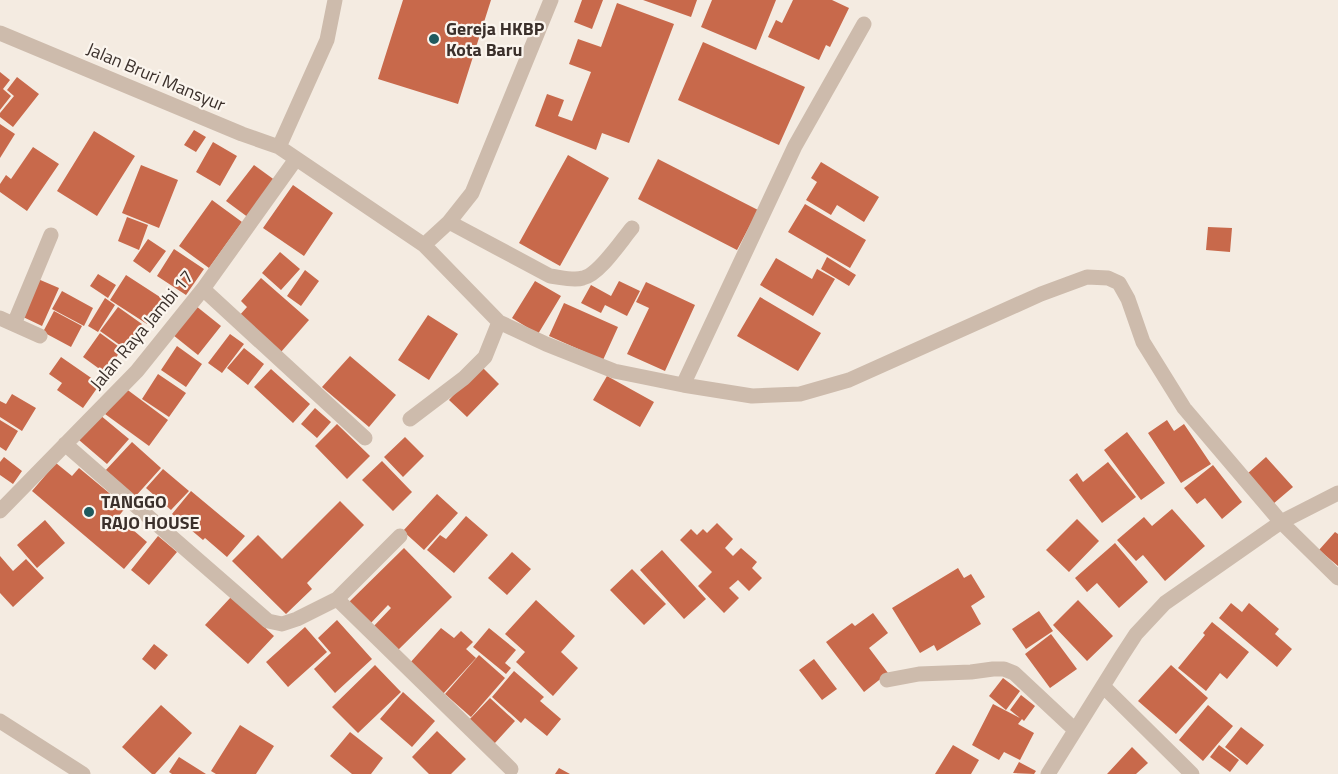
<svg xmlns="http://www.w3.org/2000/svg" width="1338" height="774" font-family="'Titillium Web',sans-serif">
<rect width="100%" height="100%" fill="#f4ebe1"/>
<path fill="#c8694b" d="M403,0H491L458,104L378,79Z
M582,0H603L592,29L574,22Z
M643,0H697L691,17Z
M712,0H776L756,50L701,27Z
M793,0H832L849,8L830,47L826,45L819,60L768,37L776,20L782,23Z
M617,3L674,24L629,143L602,133L596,150L535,126L547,94L564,100L558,116L572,121L591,72L569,64L578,39L601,47Z
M703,42L805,87L779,145L678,100Z
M0,72L10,80L3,89L11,96L0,110Z
M17,77L39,94L13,127L0,117V113L14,96L7,90Z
M0,124L15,134L0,158Z
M194,130L206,137L196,152L184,145Z
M94,131L135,156L97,216L57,191Z
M213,142L237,156L220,186L196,172Z
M33,147L59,164L27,211L0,192V184L6,175L11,179Z
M568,155L609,178L560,266L519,243Z
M658,159L758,210L737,250L638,199Z
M821,162L879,197L864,222L837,205L831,215L806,200L817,182L811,178Z
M141,165L178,180L159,228L122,213Z
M254,165L276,181L249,218L226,201Z
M293,185L333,213L304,256L263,228Z
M212,200L242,222L209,268L179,246Z
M805,204L866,240L850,268L788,232Z
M127,217L148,225L139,250L118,241Z
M1208,227L1232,228L1230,252L1206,250Z
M148,239L166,251L150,273L133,261Z
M174,249L204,269L186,295L157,276Z
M280,252L300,269L281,290L262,273Z
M827,257L856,275L849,286L821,269Z
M776,258L812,279L817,269L835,279L813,316L760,285Z
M305,270L319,281L301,306L287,296Z
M98,274L116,285L108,298L90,286Z
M126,275L163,299L147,324L110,300Z
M261,278L309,320L281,352L239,316L247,307L241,301Z
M38,279L59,288L42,326L21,316Z
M535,281L561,296L538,334L512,318Z
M619,281L640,291L627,316L605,305L601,313L581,303L591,285L611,296Z
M646,282L695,305L665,371L627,354L649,308L636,302Z
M62,291L93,308L84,326L52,309Z
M760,297L821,333L798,371L737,336Z
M105,298L115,305L98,332L88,326Z
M564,303L618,327L603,360L549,336Z
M196,306L221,326L198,355L173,335Z
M118,307L142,324L124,348L100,331Z
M54,311L82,326L71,347L43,332Z
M428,315L458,334L429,380L398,360Z
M100,333L122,349L105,373L83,357Z
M230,334L244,344L222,373L208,363Z
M177,346L202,364L186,387L161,370Z
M244,348L264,364L248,385L227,368Z
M350,356L396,395L369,427L322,387Z
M61,357L100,384L83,408L57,390L62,383L49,374Z
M481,366L499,384L467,417L449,400Z
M271,369L310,404L293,423L254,387Z
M158,374L186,393L169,417L142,399Z
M607,376L654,402L640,427L593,400Z
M125,388L168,420L149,446L105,414Z
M12,394L36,408L22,431L0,417V401L6,404Z
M315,408L331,422L317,438L301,424Z
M100,415L129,439L107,464L79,440Z
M0,420L18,431L6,451L0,447Z
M1167,420L1174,431L1184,424L1211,464L1181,483L1148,433Z
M337,424L370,456L347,479L315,446Z
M1127,432L1165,483L1141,500L1104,450Z
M405,437L424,456L403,477L384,457Z
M132,442L161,468L134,498L104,472Z
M4,457L22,471L13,484L0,475V462Z
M1266,457L1293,487L1273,504L1247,474Z
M382,461L412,492L393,511L362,480Z
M1108,462L1136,497L1102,523L1069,480L1077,473L1083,482Z
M56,463L72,476L79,468L126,507L118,517L147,542L124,569L32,491Z
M1213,465L1242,502L1222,519L1205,498L1197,504L1184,488Z
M163,469L189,491L171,510L146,488Z
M191,491L245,536L227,557L205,538L203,540L172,514Z
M437,494L458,513L424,550L403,531Z
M340,501L364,525L307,583L312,589L286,614L232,561L258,535L282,559Z
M1172,509L1205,546L1165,581L1143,555L1136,561L1117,540L1144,517L1152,526Z
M466,516L488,535L454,573L427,550L440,535L446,539Z
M1077,519L1099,541L1069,572L1046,550Z
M45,520L65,543L37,568L17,545Z
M717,523L733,539L725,548L733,556L741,548L757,562L752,568L762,578L749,591L738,580L729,588L739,598L724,613L698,586L712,572L680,540L691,529L697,535L703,529L707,533Z
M1335,532L1338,534V566L1319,550Z
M158,536L177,552L149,585L131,570Z
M1115,543L1148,582L1119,608L1097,583L1087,592L1075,578Z
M404,548L452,597L396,652L372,628L391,608L388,605L369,625L347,604Z
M662,550L706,599L684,619L640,570Z
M512,552L531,569L507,595L488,578Z
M0,556L13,571L26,559L44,578L13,607L0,593Z
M958,568L964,578L971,574L985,597L971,606L981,624L937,651L934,645L920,653L892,608Z
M632,569L666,604L644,625L610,590Z
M231,597L274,636L248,664L205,625Z
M536,600L575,636L561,652L578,668L553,696L516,662L525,652L505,634Z
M1078,600L1113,636L1087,661L1053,625Z
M1231,603L1242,612L1249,603L1279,629L1275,634L1292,649L1277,667L1219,618Z
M1039,611L1053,631L1026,649L1012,629Z
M873,613L888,633L869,648L888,673L864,692L826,642L852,623L855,626Z
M337,620L372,659L335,693L314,669L331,653L318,638Z
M1212,622L1249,652L1227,679L1220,673L1206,691L1178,668L1205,635L1203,633Z
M305,627L327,652L288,687L266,662Z
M441,628L454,638L461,631L473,642L466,649L476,658L443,694L409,664Z
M489,628L516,650L505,663L511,668L506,674L473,647Z
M1051,634L1077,669L1050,688L1025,654Z
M154,644L168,655L155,670L142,659Z
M479,655L505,678L471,717L445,694Z
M814,659L837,689L822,700L799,670Z
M375,665L401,692L358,733L332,707Z
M1171,665L1208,698L1176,734L1138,701Z
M514,671L544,697L540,701L561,719L547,736L525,718L521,723L492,697Z
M1003,678L1020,691L1006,710L989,696Z
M403,692L435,721L412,747L380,719Z
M1021,695L1035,706L1024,721L1022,719L1018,724L1034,733L1020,760L1004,752L999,760L972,745L993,704L1020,718L1010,710Z
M490,698L515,721L494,744L468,721Z
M161,705L192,733L155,774H152L122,747Z
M1208,705L1233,726L1203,761L1179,740Z
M240,725L274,746L256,774H216L211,771Z
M1241,727L1264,745L1247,765L1225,747Z
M437,731L466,759L451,774H429L412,757Z
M350,732L383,758L371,774H352L330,756Z
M953,745L979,760L971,774H935Z
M1219,745L1239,760L1230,772L1210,757Z
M1132,747L1148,763L1136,774H1107Z
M179,757L206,774H172L169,772Z
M1019,762L1036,771L1034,774L1013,773Z
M559,768L570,774H555Z"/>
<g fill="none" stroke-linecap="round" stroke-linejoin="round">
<path stroke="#cdbbac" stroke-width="15" d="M0,33L242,134L279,147L424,245L499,322L546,344L614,371L683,385L752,396L800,394L849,380L1041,294L1087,277L1108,278L1119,283L1128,299L1143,342L1184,408L1281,522L1338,578
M279,147L327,40L335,0
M449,222L550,276C560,277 573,281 583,278C599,275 621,241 632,228
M424,245L449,222L472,193L551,0
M203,289L365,438
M0,318L40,336
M14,324L51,235
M683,385L795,146L864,24
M410,419L464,378L485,357L499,322
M65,444L268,621L282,624L297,619L337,599L400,536
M0,511L137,371L203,289L296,159
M337,599L511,769
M887,680L919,674L971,672L993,669H1004L1014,673L1075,730
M1104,687L1192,774
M0,721L83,774
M1048,774L1121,657L1136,634L1165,603L1281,522L1338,493"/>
</g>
<g fill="#1f5a5e" stroke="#fbf5ee" stroke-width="2">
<circle cx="434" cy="39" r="6"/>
<circle cx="89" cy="512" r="6"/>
</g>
<g text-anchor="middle" stroke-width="4.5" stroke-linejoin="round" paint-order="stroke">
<g font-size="18" font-weight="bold" fill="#3b302b" stroke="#fbf5ee" text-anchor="start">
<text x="446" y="35">Gereja HKBP<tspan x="446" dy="21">Kota Baru</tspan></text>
<text x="101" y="508">TANGGO<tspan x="101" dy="21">RAJO HOUSE</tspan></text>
</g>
<g font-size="18" fill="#3b302b" stroke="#fbf5ee">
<text transform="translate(156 77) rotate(23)" y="6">Jalan Bruri Mansyur</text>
<text transform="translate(142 330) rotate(-50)" y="6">Jalan Raya Jambi 17</text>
</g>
</g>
</svg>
